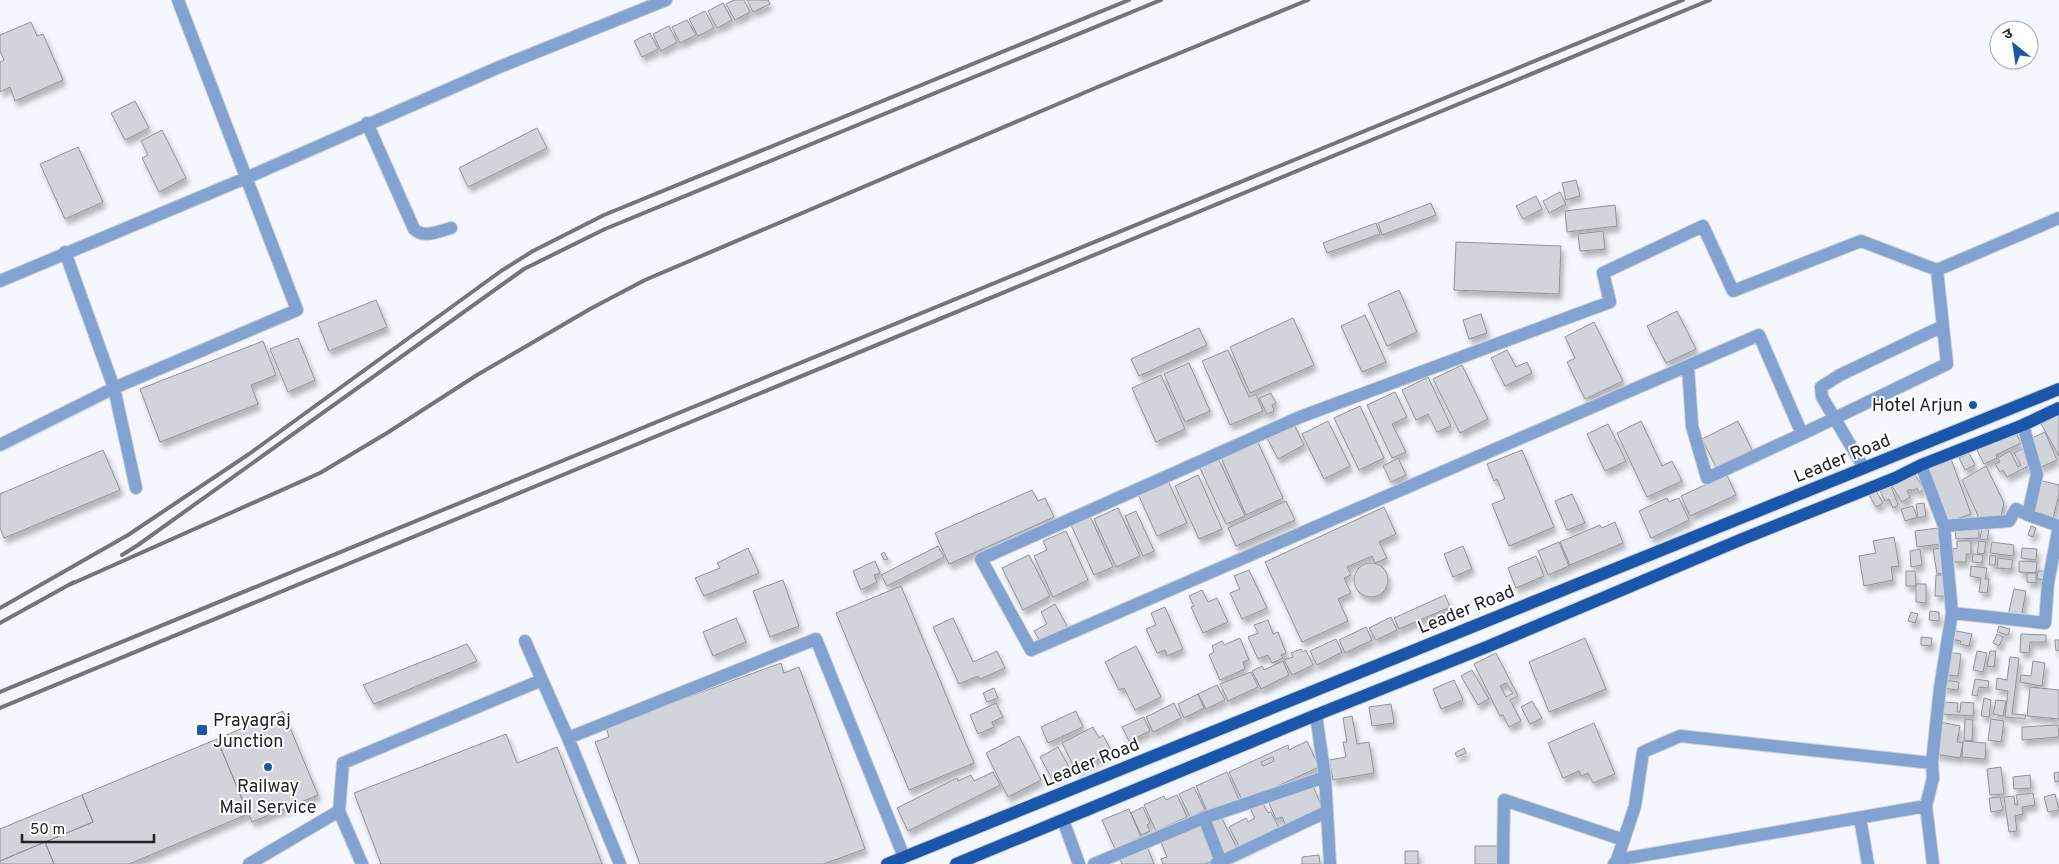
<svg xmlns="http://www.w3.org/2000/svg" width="2059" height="864" font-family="Overpass,'Noto Sans Devanagari',sans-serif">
<defs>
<filter id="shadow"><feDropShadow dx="3" dy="5.5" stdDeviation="2.5" flood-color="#0004"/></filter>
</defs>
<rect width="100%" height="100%" fill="#f4f7fd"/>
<path fill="#d1d5db" stroke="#8f9398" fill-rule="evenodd" filter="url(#shadow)" d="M734,0H744L750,12L735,20L726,4Z
M747,0H768L770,4L753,12Z
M723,3L732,20L717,28L708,11Z
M705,11L714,28L698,36L689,19Z
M687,20L696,35L680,43L672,27Z
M31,22L37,36L43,34L63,80L15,101L10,87L0,92V62L4,60L0,51V35Z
M669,26L677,42L661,51L653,34Z
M650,33L658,49L642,57L634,41Z
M135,101L149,128L125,140L111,113Z
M537,128L547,148L468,187L459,168Z
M162,130L186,178L159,192L142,158L148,155L141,141Z
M78,147L103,202L65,219L40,164Z
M1576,180L1580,196L1566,200L1562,183Z
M1560,192L1566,204L1549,213L1543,201Z
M1536,196L1542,209L1523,219L1516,206Z
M1431,203L1436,215L1382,235L1378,223Z
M1615,205L1617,226L1567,232L1565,211Z
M1376,223L1380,234L1327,253L1323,243Z
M1603,231L1605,249L1580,251L1578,234Z
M1456,242L1561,246L1559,294L1454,290Z
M1399,290L1417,332L1387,346L1368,304Z
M376,300L387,327L329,351L318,323Z
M1677,311L1696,349L1666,363L1647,326Z
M1481,314L1487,333L1469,339L1463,320Z
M1365,315L1386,362L1362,372L1341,326Z
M1293,318L1314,365L1250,393L1230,347Z
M1594,322L1623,381L1585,399L1567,362L1575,358L1565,337Z
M1199,328L1207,345L1139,376L1131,359Z
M298,338L315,380L288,392L270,349Z
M263,341L276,375L251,385L258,404L160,442L140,389Z
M1228,350L1249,397L1256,394L1263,411L1230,425L1202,361Z
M1507,350L1516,367L1527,362L1532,373L1505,386L1491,358Z
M1189,363L1210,411L1185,422L1164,374Z
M1462,365L1488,419L1460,433L1433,379Z
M1161,375L1185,429L1156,442L1132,388Z
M1428,377L1451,426L1437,432L1428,414L1416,420L1402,390Z
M1395,392L1407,417L1392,424L1406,452L1392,458L1367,405Z
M1271,393L1276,403L1272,405L1274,411L1267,414L1259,398Z
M1360,406L1384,458L1359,470L1334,418Z
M2059,414V456L2041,424Z
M1328,421L1350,466L1324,479L1302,434Z
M1641,421L1662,466L1672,461L1682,481L1647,497L1617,433Z
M1738,421L1752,450L1716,467L1702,439Z
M1293,422L1304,445L1278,459L1266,436Z
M1608,424L1626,461L1605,471L1587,434Z
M2015,431L2021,443L1996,455L1997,458L1984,464L1977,450Z
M2045,432L2057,460L2039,468L2028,440Z
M1256,438L1283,498L1246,515L1220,455Z
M2024,448L2032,464L2007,477L2003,470L2000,472L1995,464L2000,462L1998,458L2010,451L2018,467L2021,465L2014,453Z
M103,450L120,490L4,538L0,528V494Z
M1522,450L1554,527L1509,546L1492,504L1505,499L1497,479L1494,481L1487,464Z
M1969,453L1975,465L1965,470L1959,458Z
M1218,458L1245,516L1226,524L1199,466Z
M1398,458L1406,475L1391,482L1383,466Z
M1951,459L1971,514L1947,522L1928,468Z
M1986,466L2004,503L2000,520L1979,518L1962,480Z
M1914,473L1924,489L1919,493L1917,488L1912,491L1910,489L1907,491L1910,497L1902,502L1892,486Z
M1198,475L1222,529L1199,539L1175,486Z
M1727,475L1736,495L1690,516L1681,496Z
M2039,480L2059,485V493L2053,519L2033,515Z
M1168,481L1187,523L1157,536L1138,494Z
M1891,486L1898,505L1893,508L1889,499L1885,501L1880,491Z
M1032,490L1038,501L1045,498L1054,517L949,564L935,533Z
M1876,491L1883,503L1876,507L1869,495Z
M1572,494L1585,523L1567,530L1555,501Z
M1667,498L1669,502L1679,498L1689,520L1651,538L1639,511Z
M1286,501L1295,520L1236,546L1228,528Z
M1924,503L1926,516L1918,518L1916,504Z
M1913,506L1917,517L1905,521L1901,509Z
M1384,507L1396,534L1379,542L1387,558L1375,563L1372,556L1347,567L1351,575L1344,578L1351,593L1338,599L1348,621L1302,642L1265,562Z
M1118,508L1140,556L1116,567L1094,519Z
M1136,511L1154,551L1143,556L1125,516Z
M1090,516L1113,567L1094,575L1071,525Z
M1615,522L1623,543L1570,565L1560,542L1600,525L1602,528Z
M2031,526L2036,528L2033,537L2028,535Z
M1955,527H1979V538L1956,539Z
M1938,528L1940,544L1917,547L1915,531Z
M1982,528L1989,530L1987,540L1980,539Z
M1066,531L1088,580L1053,597L1034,556L1047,550L1043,541Z
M1894,537L1899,566L1891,567L1893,580L1864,586L1859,556L1876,553L1873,541Z
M1957,541H1971V554H1966V562H1953V548L1957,549Z
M1979,541L1986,542L1984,554L1977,553Z
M1559,542L1569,566L1548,575L1538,551Z
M1992,542L2014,545L2013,556L1990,553Z
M938,546L944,557L887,586L881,575Z
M1463,546L1472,569L1453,577L1444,554Z
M748,548L759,573L704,596L695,578L720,568L717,563Z
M1943,548L1946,573L1937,574L1933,549Z
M2022,548L2037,549L2036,560L2021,558Z
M1920,549L1922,565L1911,567L1910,551Z
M884,552L888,559L884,560L881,554Z
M1973,554L1983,555L1982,563L1972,562Z
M1029,555L1050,596L1023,610L1002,568Z
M1990,555L1996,556L1995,565H1989Z
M1536,556L1544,576L1516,588L1508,568Z
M1998,558L2013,560L2011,569L1997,568Z
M875,561L880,573L874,575L877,582L861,590L853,571Z
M2019,561L2037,562L2036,573L2019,572Z
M1354 580a17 17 0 1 1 34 0a17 17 0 1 1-34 0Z
M1971,566L1987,568L1985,579H1989L1987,593L1979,592L1981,578L1970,576Z
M1249,570L1267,608L1242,619L1230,593L1240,589L1234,576Z
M1906,571H1915L1916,586H1906Z
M2038,571H2045V580L2037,579Z
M2027,573H2036V583L2027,582Z
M1936,575H1946V596H1935Z
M783,580L799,626L770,637L753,591Z
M1916,584H1926V603L1916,602Z
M901,586L974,763L909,790L836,613Z
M2014,589L2026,591L2021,618L2008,616Z
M1202,590L1208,602L1217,598L1228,622L1203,633L1191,607L1194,606L1189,596Z
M1445,595L1450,607L1399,629L1394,618Z
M1055,604L1068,628L1041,643L1034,631L1047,624L1041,612Z
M1165,607L1183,649L1167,656L1165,650L1157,653L1146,629L1156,625L1151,613Z
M1930,611L1939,612V621L1929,620Z
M1911,612L1918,614L1915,623L1908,621Z
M1391,617L1397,630L1376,640L1369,628Z
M736,618L746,642L713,656L703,632Z
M953,618L973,662L997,651L1005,668L980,679L978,676L959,684L933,627Z
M1268,620L1273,634L1278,632L1286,653L1281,655L1283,658L1272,663L1268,655L1258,659L1248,637L1258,633L1254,625Z
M1999,626L2010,629L2008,635L1997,632Z
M1366,627L1372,640L1345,653L1339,640Z
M1951,630L1972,634L1969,646L1960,644L1961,641L1950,639Z
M1997,634L2003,637L1999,646L1993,643Z
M2021,634L2046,635V642H2030L2029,653L2020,652Z
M1921,637L1932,638L1931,646L1921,645Z
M1240,638L1249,660L1243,662L1245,669L1220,680L1209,655L1214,652L1212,646L1222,641L1224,645Z
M1585,638L1606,689L1549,712L1529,662Z
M1336,639L1342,652L1317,665L1310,651Z
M2055,640H2059V650L2056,651Z
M467,644L477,661L374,704L363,685Z
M1136,646L1161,697L1135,710L1124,688L1119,690L1105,662Z
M1301,649L1303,652L1306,650L1313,665L1292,675L1284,660L1293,657L1291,653Z
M1977,651L1987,653L1983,672L1973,670Z
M1990,651H1996L1994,667L1987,666Z
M1947,652L1961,654L1958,676L1944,675Z
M1496,653L1518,696L1510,700L1521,721L1509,727L1503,715L1500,716L1474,664ZM1506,683L1513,693L1506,697L1500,686Z
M2010,657L2019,658L2012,714L2026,715L2025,719L2005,717L2008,691L1996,689L1997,678L2007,680Z
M1283,661L1289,675L1261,689L1252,671L1262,666L1264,670Z
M2033,661L2045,663L2042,686L2020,682L2021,675L2031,676Z
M781,663L784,673L799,667L865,849L823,864H640L595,742L609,737L606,727Z
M1472,670L1489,699L1478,705L1461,676Z
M1251,672L1258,687L1228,701L1220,684Z
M1975,679L1989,681L1988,688L1979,687L1977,696L1972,695Z
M1454,680L1463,700L1441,709L1433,689Z
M1943,680L1959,682L1958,690L1942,688Z
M1217,685L1225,700L1206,709L1198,694Z
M2030,687L2059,690V719L2027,716Z
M994,688L998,698L987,702L983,693Z
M1198,694L1204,708L1184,718L1178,704Z
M1984,698L1991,700L1989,717L1981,716Z
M1996,700L2006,701L2003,716L1993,714Z
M1532,701L1542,718L1530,724L1521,707Z
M1943,702L1958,703L1957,712H1960L1961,702L1974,703L1973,716L1942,714Z
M996,703L1003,717L992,722L994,727L978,734L970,715Z
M1174,703L1181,718L1153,732L1146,717Z
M1391,704L1394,723L1372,726L1369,707Z
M283,711L318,795L252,822L217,739Z
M1076,711L1083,727L1048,743L1041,727Z
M1352,716L1357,744L1369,742L1374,773L1333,780L1329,760L1346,757L1343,742H1347L1343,718Z
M1144,717L1150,731L1129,741L1122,727Z
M1965,719L1973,720L1972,741L1964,740Z
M1991,719L2004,721L2001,742L1988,740Z
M1940,722L1960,726L1957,742L1963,743L1960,758L1935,754Z
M1594,723L1615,774L1593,783L1588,773L1581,776L1579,771L1563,778L1548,743Z
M2058,725L2059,737L2022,740V727Z
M1093,727L1099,738L1103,735L1112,752L1076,771L1062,743Z
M506,734L517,763L557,747L602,864H381L354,793Z
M1019,736L1041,780L1008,797L986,753Z
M217,739L248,814L129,864H54L45,842L93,822L82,795Z
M1307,741L1319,767L1243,802L1229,772L1288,745L1289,750ZM1273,757L1274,761L1263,766L1261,762Z
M1963,741L1986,743L1985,759L1962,757Z
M1058,747L1070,769L1052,779L1040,757Z
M1464,748L1466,753L1457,757L1455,753Z
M2001,767L2004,794L1990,795L1987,769Z
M993,772L1000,785L908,831L897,808L957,778L958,781L971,775L974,781Z
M1227,772L1239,800L1208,814L1196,786Z
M2059,772V781L2055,782L2054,773Z
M2030,775L2031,788L2014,789L2013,777Z
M1312,784L1323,809L1286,826L1282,817L1276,819L1268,801Z
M1194,787L1205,810L1190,817L1179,794Z
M2033,793L2035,805L2022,807L2023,814L2015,816L2017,831L2009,832L2004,797L2014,796L2015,805H2018L2016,795Z
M2055,794L2059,810L2048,812L2044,797Z
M82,795L93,822L0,861V829Z
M1177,795L1187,817L1156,831L1144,805L1164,796L1166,800Z
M2000,797L2003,810L1991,812L1989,798Z
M1261,800L1268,813L1271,812L1280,830L1241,850L1229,827L1246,818L1248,822L1255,818L1249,806Z
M1143,807L1150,823L1147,825L1150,831L1141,835L1131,813Z
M1129,809L1141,837L1115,849L1102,820Z
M1219,813L1238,850L1225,857L1206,820Z
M1198,821L1214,860L1205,864H1163L1161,859L1167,857L1159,837Z
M45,842L54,864H0V861Z
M1146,844L1154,864H1122L1118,855Z
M1475,846H1503L1502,864H1475Z
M1405,851H1418V864H1405Z
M1319,855L1320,864H1302V857Z"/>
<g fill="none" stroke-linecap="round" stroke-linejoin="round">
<defs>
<path id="minor" d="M367,123L414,229C424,239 439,231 451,228
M65,252L114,388L136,488
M1937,270L1947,364L1802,434L1759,335L1031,650L981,559L1300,417L1610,302L1603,273L1703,226L1733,291L1861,241L1937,270L2059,218
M0,281L246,178L497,68L666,0
M1688,366L1692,426L1707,478L1802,434
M2023,425L2037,474L2028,515
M0,445L114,388L297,310L178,0
M1921,465L1944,526L1952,613L1940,688L1932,763L1933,778L1926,806L1933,864
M1864,468L1822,397L1821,387L1840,375L1943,326
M1944,526L2009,521L2016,509L2028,515L2059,526
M1952,613L2045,623L2048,583L2059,526
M542,680L568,738
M1316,715L1325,777L1330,864
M1204,818L1221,862
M1860,818L1868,864
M1063,820L1079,864
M1617,860L1926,806
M249,864L339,811
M362,864L339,811L343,763L542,680L525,641
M620,864L568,738L816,639L904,857
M1094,864L1204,818L1325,777
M1216,864L1326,812
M1503,864L1504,800L1624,840
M1614,864L1617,860L1635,806L1643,752L1680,736L1932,763"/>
<path id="major" d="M887,864L2059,389
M956,864L1316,715L1489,646L1740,540L1895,478L1921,465L2023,425L2059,408"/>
</defs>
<use href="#minor" stroke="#ced1d6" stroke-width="14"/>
<use href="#major" stroke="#ced1d6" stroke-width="14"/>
<use href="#minor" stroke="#82a2d2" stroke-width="12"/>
<use href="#major" stroke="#1a57ac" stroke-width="12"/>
<path stroke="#737579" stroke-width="4" d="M122,555L138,545L524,269L605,229L1161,0
M69,585L320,473L387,433L477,375L590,309L645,280L1100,86L1308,0
M0,608L128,535L249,454L501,271L533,251L604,215L1129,0
M0,623L74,582
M0,692L1683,0
M0,708L1710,0"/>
</g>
<g fill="#1d56a7" stroke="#fff" stroke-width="2">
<circle cx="1973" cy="405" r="5"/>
<rect x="196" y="724" width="12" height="12" rx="2.5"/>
<circle cx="268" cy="767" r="5"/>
</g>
<g text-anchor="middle" stroke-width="4" stroke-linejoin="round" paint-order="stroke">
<g font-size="18" fill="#222326" stroke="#fff" text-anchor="end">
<text x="1963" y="411">Hotel Arjun</text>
<text x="213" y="726" text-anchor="start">Prayagraj<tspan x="213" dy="21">Junction</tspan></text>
<text x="268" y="792" text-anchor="middle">Railway<tspan x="268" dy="21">Mail Service</tspan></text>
</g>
<g font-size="18" fill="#222326" stroke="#fff">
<text transform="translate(1842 458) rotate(-22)" y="6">Leader Road</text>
<text transform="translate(1466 609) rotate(-22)" y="6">Leader Road</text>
<text transform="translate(1091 762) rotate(-22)" y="6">Leader Road</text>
</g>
</g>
<g transform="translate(2014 45) rotate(330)"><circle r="24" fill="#ffffff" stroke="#a7a7a8"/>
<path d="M0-4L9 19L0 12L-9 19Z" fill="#1d56a7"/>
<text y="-8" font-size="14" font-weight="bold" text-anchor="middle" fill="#222326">उ</text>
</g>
<path d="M22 834v8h132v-8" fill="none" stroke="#222326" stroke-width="2.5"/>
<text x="30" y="834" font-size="15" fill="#222326" stroke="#ffffff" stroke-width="4" paint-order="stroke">50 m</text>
</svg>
